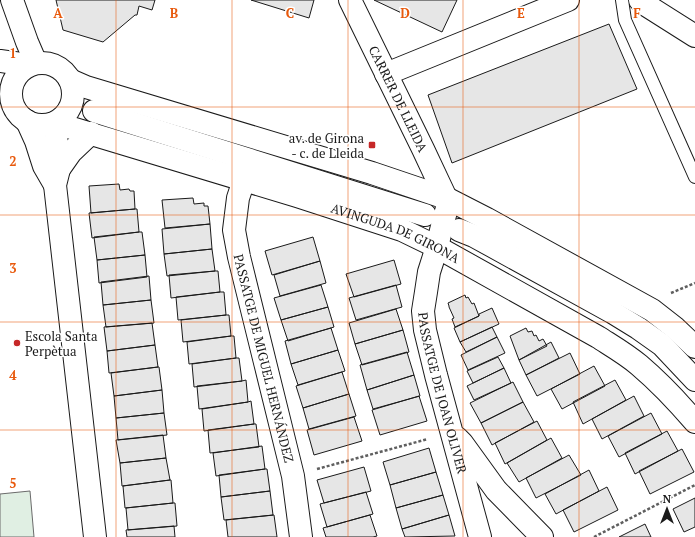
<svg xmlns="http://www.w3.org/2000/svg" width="695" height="537" font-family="'PT Serif',serif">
<rect width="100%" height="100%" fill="#fff"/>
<path fill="#e0efe3" stroke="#6a6a6a" d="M30,491L34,537H0V494Z"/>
<path fill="#e6e6e6" stroke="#1a1a1a" d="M56,0H155L152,10L139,6L137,15H135L103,42L63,30Z
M251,0H314L309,18Z
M374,0H457L442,32Z
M609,24L637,89L452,163L428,95Z
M119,184L120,190L129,189L130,191H134L135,209L91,213L89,186Z
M193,198L194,204L204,203V206H208L210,224L165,228L162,200Z
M135,209H137L139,232L92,238L89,213Z
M210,224L212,249L164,254L162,229Z
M139,232H142L145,255L97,260L94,237Z
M313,237L320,261L272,275L265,251Z
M212,249L215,271L167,276L164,254Z
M145,255L147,277L99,283L97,260Z
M394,260L401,284L354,297L346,274Z
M320,261L326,283L280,296L274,275Z
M215,271H218L220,292L171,298L169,275Z
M149,276L151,300L103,305L101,282Z
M321,285L328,307L281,320L274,298Z
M396,285L402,307L356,320L349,298Z
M220,292H224L226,315L178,320L176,297Z
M465,295L466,298L468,297L472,304L474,303L479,316L455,327L452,319L454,318L449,307V306L448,303Z
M151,300L154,323L106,327L103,305Z
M328,307L334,327L288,341L281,320Z
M492,308L499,324L460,342L454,328L479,316V314Z
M396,309L403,330L355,344L349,323Z
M226,315H229L231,336L183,342L181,320Z
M152,323L155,345L107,351L104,327Z
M492,327L497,337L466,352L460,342Z
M331,328L338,350L291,364L285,341Z
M526,328L528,332L532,331L534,336L536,335L539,341L543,339L547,346L519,360L510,336Z
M403,330L409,352L362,365L355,344Z
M231,336H234L236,358L189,364L187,342Z
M497,337L505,353L468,370L461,355Z
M551,342L559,358L526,375L519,360Z
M155,345L158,367L109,373L107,351Z
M338,350L345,371L298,385L291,364Z
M407,352L414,375L367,390L360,365Z
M570,353L580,374L537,396L526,375Z
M498,357L504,368L473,383L467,371Z
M236,358H239L242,381L194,387L192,364Z
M594,366L605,386L562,409L551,389Z
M158,367H159L162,390L114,396L111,373Z
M504,368L511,383L474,400L467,386Z
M342,372L349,394L303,408L296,386Z
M414,375L420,396L373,409L367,390Z
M246,380L248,402L199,409L197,386L242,381Z
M615,380L626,400L583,424L573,402Z
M513,382L523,402L481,423L470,403Z
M162,390L164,413L116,418L114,396Z
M349,394L356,416L309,429L303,408Z
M419,396L427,421L380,435L372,410Z
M634,396L644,416L602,439L592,419Z
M251,401L254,424L204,431L202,409L248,402Z
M523,402L534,422L492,445L481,423Z
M164,413L167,435L118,440L116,418Z
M651,413L662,434L619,457L608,436Z
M354,417L362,441L314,455L307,430Z
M537,421L547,440L505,464L495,443Z
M254,424H256L259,447L210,453L208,430Z
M667,431L678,451L635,474L625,453Z
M163,435L166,458L120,463L116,440Z
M551,438L562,458L519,482L507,463Z
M262,446L265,469L216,476L213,453Z
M429,448L436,472L390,485L383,462Z
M682,449L694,472L650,494L639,471Z
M569,455L581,475L536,498L526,478Z
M166,458L170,480L122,486L120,463Z
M364,467L371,491L324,503L317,480Z
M265,469H267L270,491L221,497L219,475Z
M589,470L599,491L556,514L545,494Z
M436,472L443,495L396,508L390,485Z
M170,480H171L173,503L125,508L123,486Z
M607,487L618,510L574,532L563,510Z
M270,491L273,515L224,520L221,497Z
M366,492L373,514L327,527L320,504Z
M443,495L449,515L402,529L396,508Z
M695,498V527L684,532L673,509Z
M173,503H175L177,526L128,530L126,508Z
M274,515L277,537H228L226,520Z
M370,515L377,536L373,537H326L323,528Z
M449,515L455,536L405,537L402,529Z
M645,524L651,537H619Z
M174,526L175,537H127L126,530Z"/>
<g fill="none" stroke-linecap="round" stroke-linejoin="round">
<defs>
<path id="lane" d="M622,0L625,20L695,177"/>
<g id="street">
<path d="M12,0L27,42L36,63"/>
<path id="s1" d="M350,0L423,149L446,198"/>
<path d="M640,0L646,5L695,36"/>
<path d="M386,74L568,0"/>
<path d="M94,111L425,215"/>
<path d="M27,121L36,141L44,166L55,185"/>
<path d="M55,123L59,169L55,185L95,537"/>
<path d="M59,169L71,152L91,133"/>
<path id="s2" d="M244,180L238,198L234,230L239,257L293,476L301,537"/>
<path d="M459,230L474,236L612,312L638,328L662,345L695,380"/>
<path id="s3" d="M437,247L429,272L426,292L423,311L425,330L436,375L480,537"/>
<path d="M457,438L462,443L496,490L542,537"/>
</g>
<g id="secondary">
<path d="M0,61L28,65"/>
<circle cx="42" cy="94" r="31"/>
<path d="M70,80L86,87L372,173L446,198L487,219L652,310L675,328L695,347"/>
<path id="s4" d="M55,123L297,196L402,230L437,247L598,337C612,346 626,354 639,365C659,382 678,402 695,422"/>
<path d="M437,247L443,222L447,208L446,198"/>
</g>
</defs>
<use href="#lane" stroke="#1a1a1a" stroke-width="14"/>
<use href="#street" stroke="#1a1a1a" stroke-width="24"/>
<use href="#secondary" stroke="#1a1a1a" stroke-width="24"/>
<path stroke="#5f5f5f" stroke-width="2.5" stroke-dasharray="3 2" stroke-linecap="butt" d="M671,293L695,283
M317,469L428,439
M594,537L695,485"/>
<use href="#lane" stroke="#fff" stroke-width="12"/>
<use href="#street" stroke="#fff" stroke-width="22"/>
<use href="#secondary" stroke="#fff" stroke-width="22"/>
</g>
<path fill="none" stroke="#e8590c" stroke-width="1" stroke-opacity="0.55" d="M116,0V537M232,0V537M348,0V537M463,0V537M579,0V537M0,107H695M0,215H695M0,322H695M0,430H695"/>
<g fill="#c62828" stroke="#fff" stroke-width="1.5">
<rect x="368" y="141" width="8" height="8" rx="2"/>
<circle cx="17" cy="343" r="4"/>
</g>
<g text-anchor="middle" stroke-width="3" stroke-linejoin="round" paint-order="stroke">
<g font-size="13" fill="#1a1a1a" stroke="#fff">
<text dy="5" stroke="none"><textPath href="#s1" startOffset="110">CARRER DE LLEIDA</textPath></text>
<text dy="5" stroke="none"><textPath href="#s4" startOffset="358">AVINGUDA DE GIRONA</textPath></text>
<text dy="5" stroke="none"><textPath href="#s2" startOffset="183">PASSATGE DE MIGUEL HERNÁNDEZ</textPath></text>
<text dy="5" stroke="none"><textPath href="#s3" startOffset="150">PASSATGE DE JOAN OLIVER</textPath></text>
</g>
<g font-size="13" fill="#1a1a1a" stroke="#fff" text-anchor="end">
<text x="364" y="143">av. de Girona<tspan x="364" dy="15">- c. de Lleida</tspan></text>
<text x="25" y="341" text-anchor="start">Escola Santa<tspan x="25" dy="15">Perpètua</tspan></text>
</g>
</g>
<g font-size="13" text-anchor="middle" font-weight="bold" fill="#e8590c" stroke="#fff" stroke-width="3" stroke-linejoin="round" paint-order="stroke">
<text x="58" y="18">A</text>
<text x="174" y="18">B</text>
<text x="290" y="18">C</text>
<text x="405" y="18">D</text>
<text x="521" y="18">E</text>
<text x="637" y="18">F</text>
<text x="13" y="58">1</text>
<text x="13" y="166">2</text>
<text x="13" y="273">3</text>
<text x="13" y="380">4</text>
<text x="13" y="488">5</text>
</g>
<g transform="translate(667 509)" stroke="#ffffff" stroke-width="3" paint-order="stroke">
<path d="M0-3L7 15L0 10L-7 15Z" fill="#1a1a1a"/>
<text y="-6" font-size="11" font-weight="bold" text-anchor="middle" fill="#1a1a1a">N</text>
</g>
</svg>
